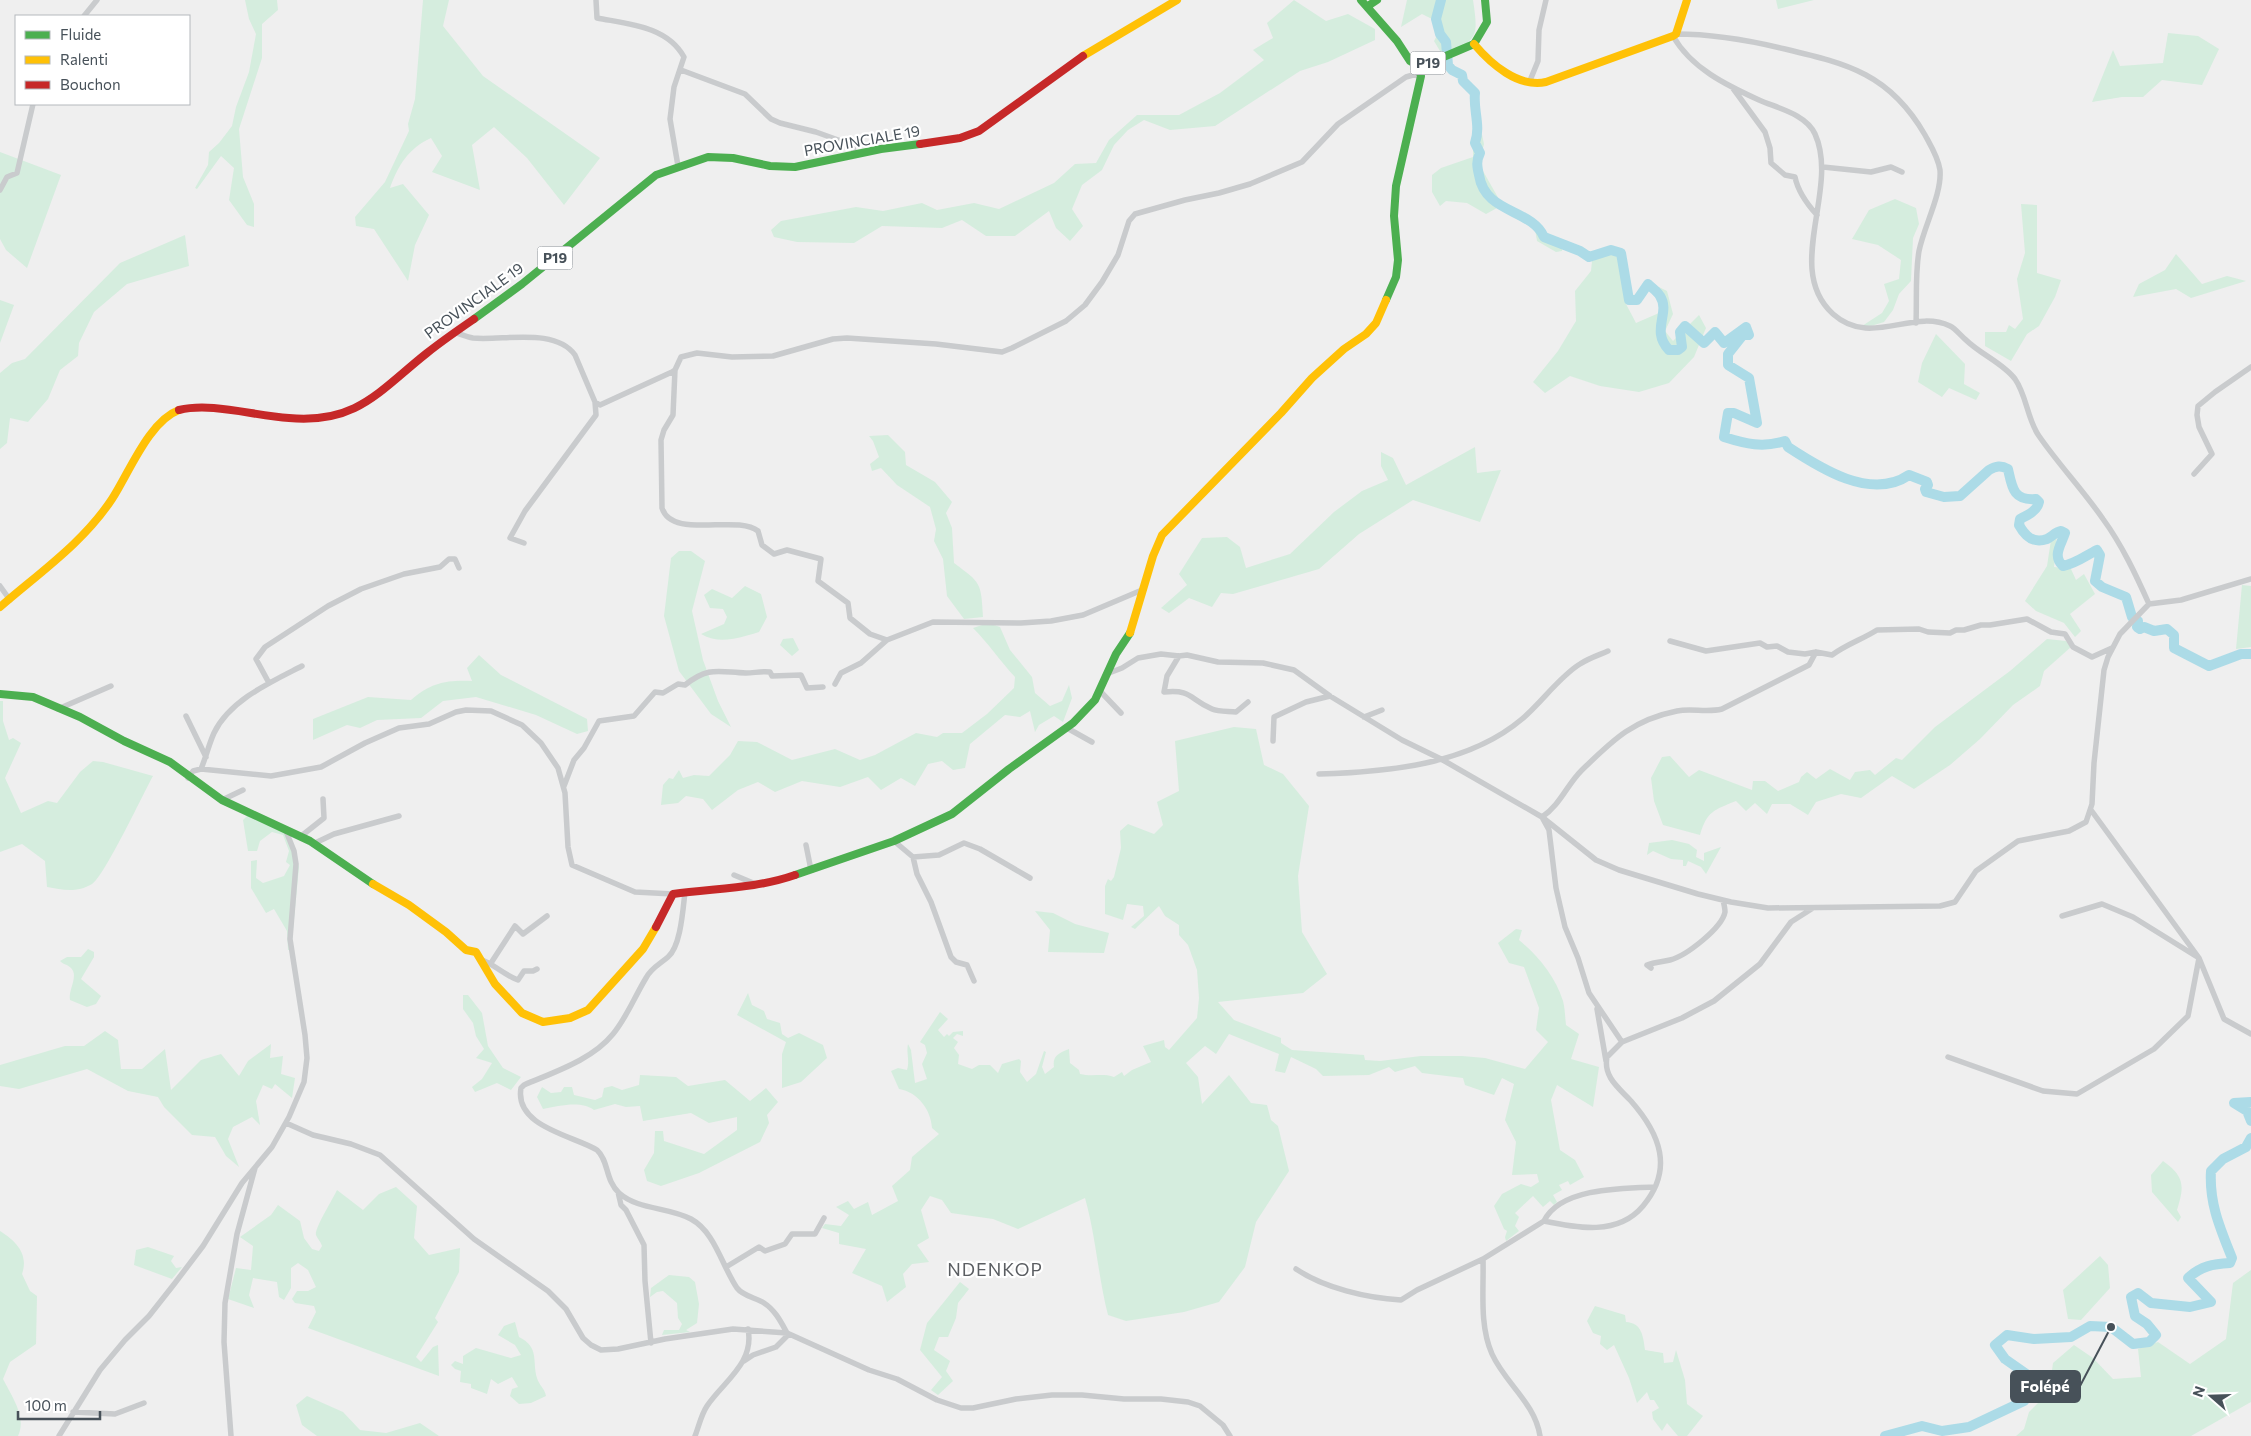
<svg xmlns="http://www.w3.org/2000/svg" width="2251" height="1436" font-family="Commissioner,sans-serif">
<rect width="100%" height="100%" fill="#efefef"/>
<path fill="#d5edde" d="M245,0H277L278,10L262,24V58L239,129L243,177L254,204V227L247,225L229,200L234,168L221,156L197,189L195,188L208,165L209,152L219,143L232,126L236,107L249,72L256,34L249,19Z
M423,0H449L443,26L483,76L600,158L564,205L527,158L494,127L472,145L480,190L432,172L442,156L431,138C409,148 398,165 390,188L403,184L429,215L415,245L408,281L374,229L356,226L355,217L385,182L409,131L408,124L415,99Z
M1294,0L1326,21L1348,14L1375,29V40L1328,62L1300,71L1215,126L1170,130L1144,120L1128,130L1114,145L1102,170L1082,185L1072,209L1083,226L1070,241L1056,228L1049,211L1015,236H986L962,220L942,228L882,226L854,243L797,242L774,237L771,230L781,221L856,207L883,211L922,203L937,210L974,203L999,209L1054,183L1075,164L1096,163L1109,140L1137,115H1179L1220,93L1264,60L1253,50L1273,38L1267,23Z
M1407,0H1473C1479,39 1477,39 1443,56L1434,41L1440,30L1434,20L1422,14L1401,27Z
M1776,0H1814L1778,9Z
M2168,33L2198,36L2219,49L2202,85L2162,80L2143,97H2122L2092,102L2113,50L2120,66L2163,63Z
M1473,126L1481,130L1484,144L1479,164L1500,201L1521,215L1540,230V239L1550,242L1554,238L1563,243L1562,251L1556,252L1537,241L1535,229L1497,208L1486,214L1467,203L1446,201L1440,206L1432,192V175L1441,168L1473,157Z
M0,152L61,175L27,268L6,250L0,239Z
M1895,199L1916,208L1919,224L1913,238L1911,281L1899,294L1893,310L1884,322L1868,327L1862,326L1882,313L1889,301L1884,284L1899,279L1901,260L1878,245L1852,239L1869,210Z
M2021,204L2037,205V273L2061,280L2055,297L2039,326L2027,334L2011,361L1985,346V332H2006L2009,325L2015,329L2023,319L2017,279L2025,253Z
M185,235L189,266L127,284L94,312L79,343L78,356L60,370L48,399L28,422L10,418L7,443L0,449V373L12,363L25,359L120,263Z
M1611,253L1619,257L1626,304L1636,323L1659,313V287L1667,291L1673,314L1665,331L1673,341L1699,315L1706,328L1694,357L1669,383L1639,392L1600,386L1570,376L1545,393L1533,382L1558,351L1576,321L1575,291L1591,271L1592,261Z
M2176,254L2202,284L2227,276L2246,281L2191,298L2176,289L2133,297L2139,284L2165,270Z
M0,300L14,305L0,343Z
M1936,334L1965,364L1964,384L1980,393L1976,400L1949,388L1942,397L1918,382L1922,363Z
M888,435L905,452L906,465L935,482L952,502L946,513L952,528L954,563C981,583 981,582 983,617L964,619L947,596L943,559L934,541L936,529L930,507L897,485L881,468L872,471L870,464L879,457L873,441L869,436Z
M1475,447L1477,473L1501,470L1480,522L1413,500L1359,534L1319,569L1233,594L1221,593L1212,607L1189,598L1169,613L1161,608L1187,585L1179,574L1202,538L1227,537L1240,547L1246,568L1290,554L1334,512L1362,491L1388,480L1381,466V452L1393,458L1406,485Z
M2057,534L2054,567L2071,569L2076,580L2084,574L2095,594L2070,614L2081,631L2075,637L2064,623L2036,611L2025,601L2047,566L2051,540Z
M679,551H691L705,561L692,611L703,660L718,701L731,727L711,714L679,671L664,616L671,558Z
M2242,585L2251,586V647L2236,649Z
M745,586L761,594L767,617L759,632C739,638 720,645 701,634L724,624L727,617L723,609L710,608L704,595L712,589L732,598Z
M988,623L1000,627L1010,650L1032,677L1035,693L1050,706L1062,701L1069,685L1072,698L1063,722L1054,716L1039,725L1035,732L1030,711L1020,717L1005,715L970,744L965,768L953,770L942,761L928,764L915,786L901,778L881,790L868,777L840,787L802,781L775,792L758,782L738,790L712,810L703,799L686,796L678,803L661,805L663,785L669,778L673,779L679,770L683,778L694,775L709,776L730,755L738,741L757,742L792,760L835,749L860,760L875,755L916,733L937,737L943,733H962L987,714L1014,688L1015,677C1000,661 989,644 973,628Z
M793,638L799,650L792,656L780,645L783,639Z
M2047,639L2066,641L2071,647L2044,671L2040,686L2013,705L1980,739L1950,765L1914,789L1892,776L1861,798L1841,794L1816,802L1808,815L1790,804H1772L1767,814L1755,803L1746,811L1736,801C1714,810 1707,811 1700,835L1663,825L1654,801L1651,778L1662,757L1670,756L1689,777L1699,770L1752,790L1753,781H1765L1778,791L1799,782L1801,777L1807,772L1816,779L1830,769L1850,780L1855,772L1870,770L1875,775L1896,758L1902,760L1935,727L2010,671Z
M479,655L501,675L587,719L588,731L577,734L536,715L476,697L443,701L421,718L377,720L360,728L347,725L313,740V719L368,697L411,700C431,683 445,680 472,681L467,668Z
M0,701H3V721L9,740L13,738L21,743L5,778L21,813L48,801L57,803L80,772L93,761L103,762L153,776C143,794 104,877 92,884C77,893 63,890 47,887L45,861L22,844L0,852Z
M1234,727L1256,729L1264,765L1283,774L1309,806L1298,876L1302,932L1327,974L1303,993L1218,1002L1234,1020L1281,1038V1043L1292,1050L1364,1055L1365,1060L1380,1061L1421,1056H1462L1485,1058L1525,1069L1548,1042L1536,1030L1539,1008L1524,967L1509,963L1498,943L1516,929L1522,930L1519,940C1538,956 1555,976 1563,1001C1565,1008 1565,1017 1566,1025L1579,1034L1571,1059L1599,1067L1593,1107L1557,1085L1551,1100L1560,1150L1575,1160L1584,1177L1570,1185L1568,1181L1559,1185L1562,1190L1553,1195L1557,1202L1554,1205L1550,1201L1543,1207L1533,1196L1515,1213L1519,1217L1515,1226L1519,1231L1506,1241L1505,1237L1507,1231L1504,1229L1494,1206L1502,1194L1521,1184L1531,1187L1539,1182L1537,1174L1512,1175L1516,1142L1505,1120L1514,1084L1502,1078L1494,1095L1465,1085L1463,1078L1422,1073L1415,1066L1395,1072L1389,1067L1369,1075L1323,1076L1316,1069L1291,1057L1285,1073L1275,1071L1279,1054L1229,1034L1216,1054L1205,1046L1186,1063L1198,1077L1202,1104L1229,1075L1251,1103L1267,1105L1271,1120L1278,1126L1289,1171L1256,1222L1245,1267L1219,1302L1184,1312L1126,1321L1108,1315C1098,1276 1096,1237 1085,1198L1018,1229L993,1219L951,1213L942,1200L930,1196L921,1210L929,1238L917,1245L929,1262L912,1264L903,1274L906,1287L887,1302L882,1286L852,1273L866,1249L839,1244V1233L822,1228L825,1224L841,1226L849,1215L836,1207L848,1201L854,1209L868,1202L872,1215L898,1201L892,1186L910,1170L912,1157L939,1134L932,1128C931,1110 918,1092 899,1089L891,1071L898,1068L907,1070C910,1060 906,1053 908,1044L911,1050L915,1083L927,1079L922,1064L927,1053L925,1045L920,1042L940,1012L948,1019L938,1030L944,1037L947,1034L949,1036L953,1032L963,1031V1036L957,1034L953,1038L958,1042L954,1048L959,1055L958,1064L972,1069L979,1065H990L998,1073L1002,1064L1019,1059L1021,1061L1020,1072L1027,1082L1036,1074L1044,1051L1046,1052L1042,1067L1045,1074L1054,1067C1052,1056 1059,1053 1069,1049L1070,1063L1079,1070L1080,1074C1092,1077 1103,1073 1114,1077L1122,1072L1124,1076L1132,1070L1151,1062L1143,1046L1164,1040L1165,1047L1169,1050L1197,1018L1199,998L1197,970L1188,945L1179,935V925L1165,916L1159,906L1135,929L1131,927L1144,916L1143,906L1127,904L1123,920L1105,914V886L1108,879L1111,881L1114,877L1121,848L1120,831L1128,824L1154,834L1163,825L1157,802L1179,791L1175,741Z
M248,815L284,830L290,837L299,867L291,950H288L287,931L274,909L266,913L251,888V861L257,860L256,878L263,883L284,876L290,865L286,862L289,851L283,835L272,832L260,841L257,851H248L243,820Z
M1672,840L1689,844L1697,850L1696,857L1704,861V853L1721,847L1706,874L1701,867L1688,861L1686,866H1683V860L1671,859L1653,851L1647,855L1649,843Z
M1035,911L1053,913L1075,924L1109,933L1104,953L1048,952L1050,930Z
M88,949L94,952V957L81,979L101,996L96,1004L87,1007L70,1000C68,990 79,976 71,968C67,964 64,965 60,961L67,957H81Z
M748,993L752,1005L764,1011L767,1019L780,1023L782,1034L788,1038L799,1033L823,1045L827,1058L801,1082L782,1088V1054L786,1042L737,1015Z
M463,995H468L482,1013L488,1046L503,1068L521,1077L511,1090L497,1083L475,1092L472,1087L482,1079L492,1063L476,1058L484,1049L476,1036L473,1023L463,1009Z
M105,1031L118,1040L121,1069H142L165,1049L171,1090L201,1060L221,1054L239,1076L248,1061L271,1044L270,1058L283,1056L281,1074L295,1078L292,1098L275,1084L272,1089L263,1085L256,1101L260,1125L252,1117L233,1127L228,1139L239,1167L226,1156L215,1137L192,1135L164,1107L158,1097L128,1091L87,1069L19,1089L0,1086V1065L65,1046H84Z
M640,1075L676,1077L688,1086L725,1080L750,1101L766,1088L778,1102L767,1115L769,1123L760,1142L699,1173L661,1186L647,1181L644,1170L654,1153L655,1131H663L664,1141L704,1154L737,1130V1117L709,1123L691,1113L643,1121L640,1106L626,1107L615,1104L594,1110C581,1100 559,1106 543,1109L537,1097L542,1087L551,1093L561,1092L564,1087H572L574,1095L595,1100L602,1097L604,1088L612,1086L622,1090L639,1085Z
M2163,1161C2184,1176 2185,1185 2177,1210L2181,1217L2178,1222L2152,1192L2151,1175Z
M396,1187L417,1206L414,1238L429,1255L460,1248L459,1272L435,1318L438,1322L416,1357L421,1362L433,1347L438,1345L439,1376L308,1328L316,1312L314,1306L295,1303L292,1299L297,1291H308L316,1287L308,1270L298,1263L291,1268V1288L284,1300L279,1297L277,1282L253,1278L249,1295L254,1308L228,1299L236,1268L251,1270L253,1246L240,1237L271,1215L278,1205L300,1221L304,1238L312,1249L319,1251L322,1246C321,1242 317,1238 316,1235C314,1229 333,1199 337,1190L363,1210L379,1194Z
M0,1231C16,1241 29,1254 22,1274L30,1291L37,1296L36,1344L10,1362L3,1379C12,1397 27,1417 18,1436H0Z
M148,1247L174,1256L171,1261L176,1268L182,1267L172,1279L134,1265L136,1250Z
M2100,1256L2108,1265L2110,1288L2081,1320L2068,1319L2063,1290Z
M2251,1270V1402L2191,1436H2016L2024,1429L2029,1412L2049,1392L2053,1363L2074,1345L2093,1358L2113,1379L2141,1377L2138,1349L2158,1342L2190,1364L2226,1339L2233,1283Z
M669,1275L689,1277L695,1282L699,1304L697,1323L686,1330L690,1332L662,1335L664,1330H679L682,1324L678,1318L677,1303L663,1291L657,1292L650,1297L651,1288Z
M960,1282L969,1289L958,1303L956,1318L948,1337H939L934,1350L950,1361L946,1371L953,1381L938,1395L931,1390L942,1377L920,1350L927,1323Z
M1595,1306L1625,1315L1626,1322C1642,1323 1643,1336 1645,1350L1663,1353L1664,1363L1673,1362L1676,1350L1685,1380L1687,1404L1703,1416L1687,1436H1678L1667,1423L1662,1431L1653,1419L1652,1412L1659,1408L1654,1400H1650L1647,1392L1637,1403L1629,1378L1614,1345L1607,1350L1600,1344L1601,1336L1593,1333L1587,1321Z
M515,1322L519,1337C540,1347 532,1362 537,1378C539,1385 545,1389 546,1396L531,1403L519,1404L510,1396L512,1389L518,1387L512,1377L498,1384L491,1379L487,1394L471,1388V1384L460,1382L461,1371L455,1369L451,1365L455,1361L463,1364V1356L476,1348L511,1358L521,1355L515,1345L498,1335L504,1326Z
M307,1396L343,1412L360,1430L386,1433L420,1423L439,1436H317L302,1425L296,1405Z"/>
<g fill="none" stroke-linecap="round" stroke-linejoin="round">
<path stroke="#acdbe7" stroke-width="10" d="M1441,0L1436,19L1440,34L1446,42L1448,65L1452,70L1462,75L1463,81L1475,93C1473,110 1481,126 1475,143L1480,153C1476,161 1477,166 1479,175C1485,214 1531,208 1544,237L1580,251L1589,257L1611,250L1621,253L1629,300H1637L1648,284C1652,288 1657,291 1660,296C1671,313 1650,330 1669,350H1678L1682,347L1680,332L1685,326L1704,343L1715,332L1724,343L1746,327L1749,335H1743L1728,354V365L1749,378L1757,423L1734,413H1728L1724,437C1746,444 1763,448 1785,441L1788,447C1820,468 1871,501 1909,475L1927,482L1928,485L1925,489L1926,492L1944,497L1960,496L1989,470C1996,466 2001,465 2008,469C2012,487 2013,501 2036,499L2039,502C2037,511 2028,515 2020,519L2019,525C2025,536 2033,544 2047,539C2052,537 2055,532 2061,531L2065,533C2061,545 2052,556 2063,566C2077,563 2085,556 2097,550L2100,555L2095,581L2102,587L2126,597L2132,617L2138,621L2137,627L2140,629L2144,627L2154,631L2167,629L2174,635V648L2209,666L2241,654H2251
M2251,1102L2234,1103L2247,1111L2251,1121
M1885,1436L1922,1426L1942,1431L1969,1427L2024,1401L2039,1383L2005,1359L1995,1345L2007,1335L2034,1339L2071,1337L2090,1326L2111,1327L2133,1344L2149,1342L2156,1335L2147,1324L2135,1316L2131,1297L2138,1293L2151,1303L2190,1307L2211,1302L2188,1278C2201,1266 2213,1264 2230,1263L2232,1258C2220,1228 2209,1203 2211,1171L2223,1159L2246,1147L2251,1138"/>
<path stroke="#c9cbcd" stroke-width="5.5" d="M596,0L597,18C628,24 667,26 684,57L674,87L670,119L678,166
M84,16L97,0
M1676,34C1713,34 1748,40 1785,49C1848,64 1890,74 1925,135C1931,146 1938,157 1940,170C1942,194 1924,226 1919,251C1915,274 1917,299 1916,323
M1673,36C1691,68 1726,85 1759,100C1777,108 1806,114 1815,134C1840,189 1783,269 1833,314C1871,348 1912,308 1950,326C1956,329 1961,336 1966,340C1980,354 2003,363 2015,379C2027,396 2027,419 2039,436C2059,465 2083,490 2103,519C2122,545 2136,575 2149,604
M681,70L745,94L771,119L780,123L816,132L852,145L855,154
M1529,83L1538,61L1539,30L1546,0
M1732,87L1765,132L1770,148L1771,163L1785,175L1795,177C1798,192 1807,204 1817,215
M1823,167L1871,172L1891,167L1902,172
M0,190L7,177L17,173L33,104
M454,332C460,334 467,337 473,338C503,341 555,327 575,355L595,402L600,405L672,372L675,370L681,357L697,353L732,357L773,356L833,339L847,338L936,344L1002,352L1012,348L1066,321L1085,305L1102,282L1118,255L1129,221L1135,214L1185,200L1219,193L1250,184L1302,162L1338,124L1406,77L1413,75L1421,76
M675,370L673,415L664,430L661,440L662,508C672,540 737,514 758,531L762,545L774,554L787,550L821,559L818,581L848,603L850,618L870,634L887,640L933,622L1021,623L1051,621L1083,615L1142,590
M2194,474L2212,454L2199,427L2197,415L2198,406L2215,392L2251,367
M524,543L510,538L525,511L596,415L595,402
M0,586L10,600
M1670,641L1706,651L1760,643L1767,647L1777,646L1788,652L1805,654L1816,652L1832,655C1847,644 1863,639 1877,630L1919,629L1928,632L1950,633L1956,630H1964L1981,625H1990L2027,619L2051,632L2065,634L2073,647L2092,657L2112,648
M1179,656L1167,676L1164,692C1192,689 1189,699 1212,709C1219,712 1229,711 1236,712L1248,702
M1109,673L1122,668L1138,658L1161,654L1179,656L1187,655L1218,662L1263,663L1294,670L1330,696L1402,740L1441,759L1542,817L1596,860L1619,870L1698,894L1731,902L1768,908L1940,906L1955,902L1976,871L2018,841L2069,831L2086,822L2092,804L2094,763L2104,670L2108,657L2120,634L2149,604L2181,600L2251,579
M269,683L256,659L265,647L328,606L361,589L404,574L440,567L449,559H455L459,568
M835,684L841,673L861,663L887,640
M1100,691L1121,713
M58,709L111,686
M186,716L206,757
M1364,717L1382,710
M1067,728L1092,742
M1273,741L1274,717L1306,702L1330,696
M201,769C206,757 209,744 214,733C230,700 271,682 302,666
M1319,774C1387,772 1468,765 1522,719C1541,703 1560,676 1580,664C1589,658 1599,655 1608,651
M188,778L193,771L201,769L271,776L321,767L365,743L399,728L429,724L456,712L466,710L491,711L522,725L541,743L558,768L565,793L568,847L572,865L635,892L673,894
M564,786L574,760L584,748L599,721L634,716L655,692L663,693L678,684L685,685C709,666 718,672 746,673C754,673 761,671 770,672L772,676L801,675L807,688L823,687
M222,800L243,790
M1542,817C1560,805 1567,785 1581,771C1612,741 1632,720 1677,711C1692,708 1707,713 1722,709L1809,665L1816,652
M300,837L324,818L323,799
M894,841L913,857L917,874L931,902L951,957L956,962L967,965L974,981
M313,844L334,834L399,816
M806,845L811,870
M913,857L939,855L964,843L980,849L1030,878
M734,875L758,885
M685,892C683,908 681,946 668,957C660,964 651,968 646,978C635,996 627,1017 613,1034C592,1060 554,1072 524,1085L521,1088C514,1127 575,1136 597,1150C609,1161 605,1180 619,1193C638,1210 669,1207 691,1219C715,1232 722,1266 737,1288C743,1296 756,1298 764,1303C775,1310 781,1322 787,1333
M2062,916L2102,904L2133,917L2199,958L2091,810
M480,959C494,964 504,975 518,980L524,971H533L537,969
M491,963L515,926L523,934L547,916
M1651,968L1647,965C1655,962 1662,962 1670,960C1686,956 1722,928 1725,912C1725,908 1724,904 1723,900
M1597,1009L1606,1061
M1622,1042L1682,1018L1714,1001L1760,964L1791,922L1813,908
M1948,1057L2043,1091L2077,1094L2154,1049L2188,1016L2199,958L2224,1019L2251,1034
M286,1123L313,1135L351,1144L380,1155L474,1239L548,1291L566,1309L583,1338L591,1345L601,1350L618,1349L665,1339L733,1329L787,1333L869,1370L897,1379L937,1400L961,1408H973L1016,1399L1052,1395H1082L1124,1399H1161L1188,1402L1200,1406L1223,1425L1230,1436
M618,1192L621,1205L626,1210L644,1245L645,1281L651,1343
M1544,1221C1560,1188 1622,1188 1655,1187
M726,1267L759,1247L765,1251L785,1244L792,1234H815L824,1218
M1296,1269C1324,1288 1367,1298 1401,1300L1417,1290L1483,1259
M744,1361L753,1355L776,1347L789,1334
M73,1412L115,1414L144,1403
M59,1436L100,1370L125,1340L149,1316L175,1283L203,1246L242,1183L272,1147L289,1117L304,1082L307,1058L305,1035L290,939L296,864L294,851L286,831
M231,1436L224,1342L225,1303L237,1234L255,1168
M695,1436C699,1426 701,1415 707,1406C723,1382 755,1363 748,1329
M1540,1436C1535,1403 1505,1383 1492,1354C1479,1325 1484,1289 1483,1259L1544,1221C1577,1228 1618,1236 1643,1206C1674,1169 1660,1134 1631,1101C1619,1088 1603,1077 1607,1057L1622,1042L1589,993L1578,958L1565,927L1556,888L1549,830L1543,819"/>
<path stroke="#4caf50" stroke-width="8" d="M1361,0L1397,41L1410,61L1417,65L1434,61L1474,44L1487,22L1485,0
M1368,6L1377,0
M1386,300L1396,277L1398,260L1394,216L1396,186L1421,76L1417,65
M474,319L522,284L656,175L708,157L733,158L770,166L795,167L881,149L920,144
M0,694L33,697L80,717L124,741L170,762L222,800L310,841L373,884
M795,875L894,841L952,814L1009,769L1073,723L1095,700L1116,654L1130,633"/>
<path stroke="#ffc107" stroke-width="8" d="M1474,44C1491,64 1518,88 1546,82L1673,36L1676,34L1687,0
M1083,56L1177,0
M0,607C39,573 83,543 112,499C129,473 149,421 179,410
M1130,633L1153,556L1162,535L1281,413L1312,378L1344,349L1366,334L1376,323L1386,300
M373,884L409,905L446,932L466,950L476,952L495,984L522,1013L543,1022L570,1018L588,1010L643,949L656,927"/>
<path stroke="#c62828" stroke-width="8" d="M920,144L960,138L979,131L1083,56
M179,410C212,402 254,416 289,418C357,424 379,391 427,353C442,341 458,330 474,319
M656,927L673,894C714,888 755,889 795,875"/>
</g>
<g text-anchor="middle" stroke-width="4.5" stroke-linejoin="round" paint-order="stroke">
<g fill="#fff" stroke="#7e858b" stroke-width="1">
<rect x="1410.5" y="51.5" width="35" height="23" rx="4"/>
<rect x="537.5" y="246.5" width="35" height="23" rx="4"/>
</g>
<g font-size="14" font-weight="bold" fill="#475159">
<text x="1428" y="68">P19</text>
<text x="555" y="263">P19</text>
</g>
<g font-size="15" fill="#475159" stroke="#fff">
<text transform="translate(862 141) rotate(-10)" y="5">PROVINCIALE 19</text>
<text transform="translate(474 301) rotate(-36)" y="5">PROVINCIALE 19</text>
</g>
<g font-size="18" letter-spacing="1" fill="#5b5e62" stroke="#fff">
<text x="995" y="1276">NDENKOP</text>
</g>
</g>
<path fill="none" stroke="#475159" stroke-width="2" d="M2111 1327L2080 1386"/>
<circle fill="#475159" stroke="#fff" stroke-width="2" cx="2111" cy="1327" r="5"/>
<rect fill="#475159" stroke="#475159" stroke-width="2" x="2011" y="1371" width="69" height="31" rx="5"/>
<g font-size="16" text-anchor="middle" font-weight="bold" fill="#fff">
<text x="2045" y="1392">Folépé</text>
</g>
<rect x="15" y="15" width="175" height="90" fill="#ffffff" stroke="#b5b9bd"/>
<rect x="25" y="31" width="25" height="8" fill="#4caf50" stroke="#b5b9bd"/>
<text x="60" y="40" font-size="15" fill="#475159">Fluide</text>
<rect x="25" y="56" width="25" height="8" fill="#ffc107" stroke="#b5b9bd"/>
<text x="60" y="65" font-size="15" fill="#475159">Ralenti</text>
<rect x="25" y="81" width="25" height="8" fill="#c62828" stroke="#b5b9bd"/>
<text x="60" y="90" font-size="15" fill="#475159">Bouchon</text>
<g transform="translate(2211 1396) rotate(290)" stroke="#ffffff" stroke-width="4" paint-order="stroke">
<path d="M0-4L9 19L0 12L-9 19Z" fill="#475159"/>
<text y="-8" font-size="14" font-weight="bold" text-anchor="middle" fill="#475159">N</text>
</g>
<path d="M18 1411v8h82v-8" fill="none" stroke="#475159" stroke-width="2.5"/>
<text x="25" y="1411" font-size="15" fill="#475159" stroke="#ffffff" stroke-width="4" paint-order="stroke">100 m</text>
</svg>
